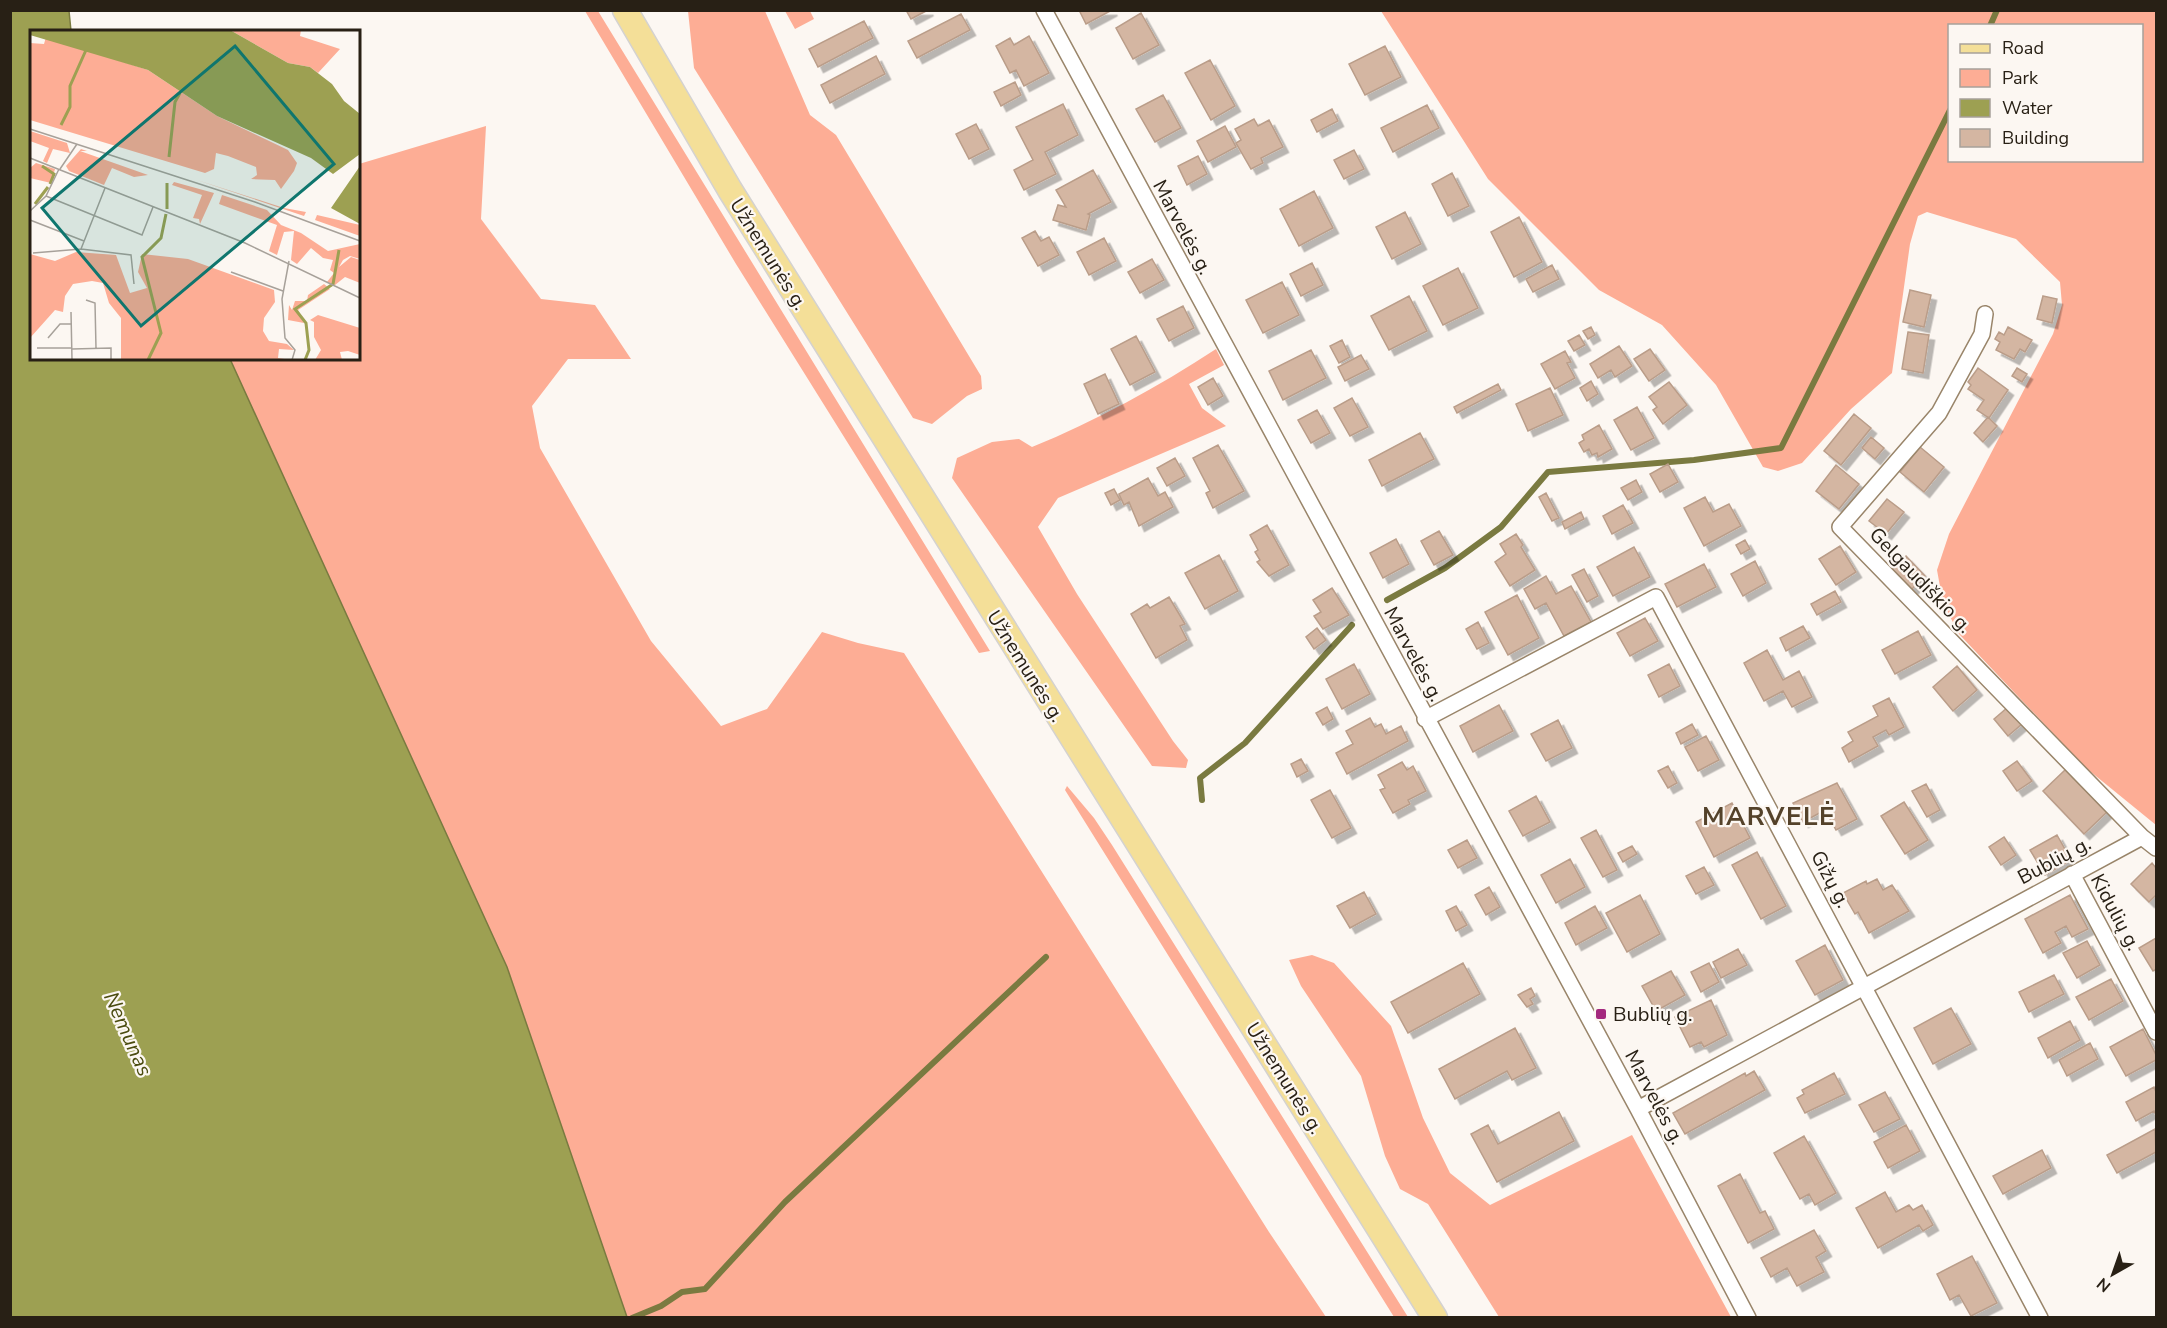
<svg xmlns="http://www.w3.org/2000/svg" width="2167" height="1328" font-family="'Nunito Sans',sans-serif">
<defs>
<filter id="shadow"><feDropShadow dx="5.5" dy="5.5" stdDeviation="0" flood-color="#0004"/></filter>
</defs>
<rect width="100%" height="100%" fill="#fcf7f2"/>
<path fill="#fdad95" fill-rule="evenodd" d="M585,11H598L990,651L979,653L736,264Z
M688,11H765L810,115L836,135L981,376L982,389L967,396L932,424L913,418L694,68Z
M785,11H810L814,19L795,29Z
M1381,11H2156V825L2086,768L1959,634L1943,603L1937,570L1949,534L2053,334L2062,305L2060,282L2016,239L1927,212L1918,216L1910,244L1892,373L1851,409L1802,463L1778,471L1763,467L1716,385L1662,325L1599,290L1488,179ZM1950,26H2142V160H1950Z
M486,126L481,219L541,299L595,305L631,359H568L532,406L540,448L651,641L721,726L767,709L822,632L858,643L904,653L1269,1232L1326,1317H627L507,967L230,359L358,358L359,164Z
M1216,349L1224,365L1189,384L1202,408L1226,426L1058,498L1038,527L1077,594L1173,741L1188,760L1186,768L1152,766L952,478L957,458L992,442L1019,439L1032,447C1096,421 1158,387 1216,349Z
M1067,786L1094,818L1112,845L1408,1317H1394L1065,790Z
M1312,955L1334,963L1391,1026L1423,1118L1450,1173L1490,1205L1632,1135L1731,1317H1499L1428,1204L1400,1189L1385,1156L1361,1076L1301,986L1289,960Z"/>
<path fill="#9da052" stroke="#7a7a40" stroke-width="1.5" d="M10,11H69L71,31L32,32V358L230,359L507,967L627,1317H11Z"/>
<g fill="none" stroke-linecap="round" stroke-linejoin="round">
<path stroke="#7a7a40" stroke-width="6" d="M1990,26L1997,10
M1387,600L1445,568L1501,527L1548,472L1694,460L1781,448L1950,110
M1202,800L1200,778L1245,743L1352,625
M632,1318L661,1306L682,1292L705,1289L785,1202L1046,957"/>
</g>
<path fill="#d4b6a2" stroke="#ba9d89" stroke-width="1.5" filter="url(#shadow)" d="M906,10H928L911,19Z
M1079,10H1112L1086,24Z
M1141,13L1159,45L1133,59L1116,28Z
M961,14L970,30L917,58L908,41Z
M864,21L873,38L818,67L809,49Z
M1029,36L1049,73L1024,86L1016,70L1010,73L996,46L1010,38L1014,45Z
M1385,46L1401,77L1365,95L1349,64Z
M876,56L885,74L830,103L821,85Z
M1210,60L1235,106L1211,120L1185,73Z
M1015,82L1021,95L1001,106L994,92Z
M1163,95L1181,128L1155,142L1136,109Z
M1063,104L1078,135L1045,152L1056,174L1024,190L1014,170L1033,160L1016,127Z
M1427,105L1439,128L1393,152L1381,128Z
M1332,109L1338,121L1317,132L1311,120Z
M1254,119L1258,126L1269,120L1283,147L1261,158L1263,163L1251,169L1236,143L1241,140L1235,129Z
M976,124L989,149L969,159L956,134Z
M1225,126L1236,147L1208,162L1197,141Z
M1354,150L1364,169L1344,179L1334,160Z
M1198,156L1207,174L1187,185L1178,166Z
M1093,170L1111,202L1088,214L1090,215L1086,230L1053,220L1058,205L1066,207L1056,190Z
M1452,173L1469,206L1448,216L1432,184Z
M1314,191L1333,228L1299,246L1280,209Z
M1405,212L1421,244L1392,259L1376,227Z
M1519,217L1542,262L1514,277L1491,232Z
M1035,231L1041,241L1049,237L1059,255L1038,266L1022,238Z
M1104,238L1116,261L1089,275L1077,252Z
M1152,259L1164,280L1140,293L1128,272Z
M1312,263L1323,285L1301,296L1290,274Z
M1552,265L1559,279L1533,292L1526,279Z
M1458,268L1478,308L1443,325L1423,286Z
M1282,282L1299,315L1263,333L1246,300Z
M1910,290L1931,295L1924,327L1903,322Z
M1409,296L1427,331L1389,350L1371,316Z
M2043,296L2057,299L2052,323L2037,319Z
M1183,306L1194,328L1169,341L1157,319Z
M1591,327L1595,335L1588,339L1583,331Z
M2008,327L2032,340L2025,352L2020,349L2014,359L1996,350L2000,342L1995,339L1999,332L2004,335Z
M1908,332L1929,335L1923,373L1902,369Z
M1579,335L1585,345L1574,351L1568,341Z
M1136,336L1155,372L1130,385L1111,349Z
M1342,340L1350,357L1339,363L1330,346Z
M1619,346L1632,366L1615,377L1611,370L1598,378L1590,364Z
M1650,349L1665,370L1649,381L1634,359Z
M1311,350L1326,378L1283,400L1269,371Z
M1565,351L1571,362L1567,363L1575,378L1555,389L1541,364Z
M1361,355L1369,369L1345,381L1338,367Z
M1978,368L2008,390L1989,418L1977,410L1984,400L1968,389L1971,385L1968,382Z
M2017,368L2027,374L2022,382L2012,376Z
M1105,374L1119,404L1098,414L1084,384Z
M1213,378L1223,396L1208,405L1198,387Z
M1591,381L1598,394L1587,401L1580,388Z
M1669,382L1687,405L1663,424L1653,410L1657,407L1649,397Z
M1498,384L1501,390L1457,413L1454,407Z
M1550,388L1563,415L1528,431L1516,404Z
M1352,398L1368,427L1350,436L1334,408Z
M1637,407L1654,438L1631,450L1614,420Z
M1317,410L1330,433L1311,443L1298,420Z
M1854,414L1871,428L1841,465L1824,451Z
M1988,417L1997,426L1983,442L1974,433Z
M1599,425L1612,449L1598,457L1597,453L1592,455L1589,449L1584,452L1579,443L1584,440L1582,435Z
M1420,433L1434,459L1382,486L1369,460Z
M1871,437L1884,448L1875,459L1862,448Z
M1218,445L1244,491L1213,508L1206,493L1210,491L1193,458Z
M1920,447L1944,467L1924,492L1900,472Z
M1175,458L1185,476L1167,486L1157,468Z
M1668,464L1678,482L1660,492L1650,474Z
M1836,465L1859,484L1839,509L1816,491Z
M1148,478L1158,496L1165,492L1173,507L1139,526L1129,502L1124,505L1119,494Z
M1636,480L1642,492L1628,500L1621,488Z
M1114,489L1120,500L1111,505L1105,493Z
M1546,493L1559,518L1552,521L1539,497Z
M1705,497L1713,512L1729,504L1741,526L1704,546L1684,508Z
M1887,499L1904,512L1886,534L1869,521Z
M1623,505L1633,523L1612,534L1603,516Z
M1581,512L1584,519L1565,529L1562,522Z
M1267,525L1289,565L1269,576L1257,562L1260,560L1255,552L1258,550L1250,535Z
M1439,531L1453,555L1434,565L1421,541Z
M1516,534L1523,545L1521,547L1535,570L1510,586L1495,562L1506,554L1500,544Z
M1396,539L1409,564L1383,578L1370,553Z
M1745,540L1750,549L1741,554L1736,545Z
M1840,546L1856,572L1836,585L1819,559Z
M1634,547L1650,577L1613,596L1597,567Z
M1219,555L1238,591L1205,609L1185,573Z
M1906,556L1925,576L1911,590L1892,570Z
M1755,561L1766,583L1743,596L1731,574Z
M1704,564L1716,587L1677,607L1665,584Z
M1584,569L1598,596L1587,602L1572,575Z
M1546,576L1556,594L1571,586L1591,622L1564,636L1546,603L1535,609L1524,589Z
M1332,588L1349,615L1323,629L1314,616L1321,612L1313,600Z
M1835,591L1841,602L1817,615L1811,604Z
M1517,595L1539,638L1508,655L1485,612Z
M1169,597L1185,624L1180,626L1187,640L1156,658L1131,614L1147,604L1150,608Z
M1645,618L1658,641L1630,656L1617,633Z
M1478,622L1489,643L1477,649L1466,629Z
M1803,626L1810,638L1786,651L1780,638Z
M1317,628L1326,640L1314,649L1306,637Z
M1918,631L1931,655L1895,674L1882,650Z
M1767,650L1783,680L1799,671L1812,697L1792,707L1783,691L1764,701L1744,663Z
M1354,664L1370,694L1342,709L1326,679Z
M1669,664L1680,686L1659,697L1648,675Z
M1957,666L1977,690L1953,711L1933,687Z
M1889,698L1904,727L1889,735L1886,730L1873,737L1878,746L1849,762L1842,748L1853,741L1848,732L1878,716L1873,706Z
M1499,705L1513,731L1473,752L1460,726Z
M1327,707L1333,719L1323,725L1316,713Z
M2008,707L2022,724L2008,736L1994,719Z
M1370,718L1375,727L1381,724L1386,734L1401,726L1408,741L1347,774L1336,753L1353,744L1346,731Z
M1558,720L1572,748L1546,761L1531,734Z
M1692,724L1698,735L1681,744L1676,733Z
M1706,736L1719,760L1698,771L1685,747Z
M1301,759L1308,771L1297,777L1291,764Z
M2017,761L2032,781L2017,791L2003,771Z
M1402,762L1407,770L1413,766L1426,791L1408,800L1410,804L1393,813L1380,790L1385,788L1378,775Z
M1668,766L1677,783L1668,788L1658,771Z
M2066,769L2107,812L2084,834L2043,791Z
M1837,783L1857,819L1836,830L1825,810L1803,822L1793,803Z
M1926,784L1940,810L1927,817L1912,791Z
M1330,790L1351,828L1332,838L1311,800Z
M1536,796L1550,822L1523,836L1509,811Z
M1904,802L1928,840L1905,854L1881,816Z
M1732,803L1750,838L1714,857L1696,822Z
M1596,830L1617,870L1603,877L1581,838Z
M2057,835L2071,860L2045,875L2030,850Z
M2004,837L2016,855L2001,865L1989,847Z
M1467,840L1477,858L1458,868L1448,850Z
M1632,846L1637,854L1623,862L1618,853Z
M1757,852L1786,906L1761,919L1732,865Z
M1570,859L1585,887L1556,903L1541,875Z
M2152,863L2156,868V895L2149,902L2131,884Z
M1704,867L1714,885L1696,894L1686,876Z
M1877,879L1883,890L1892,885L1909,911L1869,933L1858,912L1855,914L1843,893L1866,881L1867,884Z
M1489,887L1500,907L1486,915L1475,895Z
M1364,892L1376,914L1350,928L1337,906Z
M1640,895L1660,934L1627,952L1606,913Z
M2070,895L2088,929L2072,937L2066,926L2055,932L2061,943L2043,953L2025,919Z
M1456,906L1467,925L1456,931L1446,911Z
M1595,906L1607,928L1576,945L1565,923Z
M2156,938V969L2153,971L2139,948Z
M2087,941L2100,965L2077,978L2063,953Z
M1825,945L1843,980L1815,995L1796,961Z
M1738,949L1747,965L1721,978L1713,962Z
M1463,963L1480,994L1408,1033L1391,1002Z
M1709,963L1719,982L1701,992L1691,972Z
M1671,971L1685,995L1656,1011L1642,986Z
M2054,975L2064,994L2029,1012L2019,992Z
M2111,979L2123,1001L2089,1020L2076,997Z
M1531,988L1535,996L1530,999L1533,1004L1527,1007L1518,995Z
M1711,1000L1727,1035L1704,1047L1701,1042L1690,1047L1675,1017Z
M1951,1008L1971,1044L1933,1064L1914,1028Z
M2070,1021L2080,1040L2048,1058L2038,1038Z
M1515,1028L1536,1068L1512,1080L1507,1071L1455,1099L1439,1069Z
M2143,1029L2156,1055V1060L2126,1076L2110,1047Z
M2090,1043L2098,1059L2067,1076L2059,1060Z
M1754,1071L1765,1090L1685,1134L1673,1113L1745,1073L1746,1076Z
M1834,1073L1845,1094L1805,1113L1797,1098L1804,1094L1802,1090Z
M2154,1087L2156,1092V1115L2154,1111L2136,1121L2126,1102Z
M1885,1092L1900,1119L1874,1132L1859,1105Z
M1559,1112L1574,1141L1497,1182L1471,1134L1488,1125L1498,1144Z
M1906,1125L1920,1151L1888,1168L1874,1142Z
M2155,1129L2156,1152L2117,1173L2107,1155Z
M1804,1136L1836,1193L1815,1205L1809,1194L1800,1199L1774,1153Z
M2042,1150L2051,1168L2003,1194L1993,1176Z
M1740,1174L1760,1213L1765,1211L1774,1229L1748,1243L1718,1186Z
M1885,1192L1896,1212L1909,1205L1913,1210L1922,1205L1933,1225L1923,1231L1919,1225L1878,1248L1856,1208Z
M1814,1230L1826,1251L1816,1257L1824,1272L1797,1286L1787,1268L1771,1277L1761,1258Z
M1972,1256L1997,1303L1971,1316L1959,1295L1950,1300L1937,1274Z"/>
<g fill="none" stroke-linecap="round" stroke-linejoin="round">
<defs>
<path id="street" d="M1044,10L1638,1109L1748,1318
M1985,314L1982,334L1939,413L1840,527L2142,837L2156,848
M1425,719L1656,597L2040,1318
M2072,874L2156,1032
M1638,1109L2142,837"/>
<path id="primary" d="M625,10L730,190L1435,1318"/>
</defs>
<use href="#street" stroke="#99856a" stroke-width="18"/>
<use href="#primary" stroke="#d4d2d0" stroke-width="27"/>
<use href="#street" stroke="#fff" stroke-width="15"/>
<use href="#primary" stroke="#f4df98" stroke-width="24"/>
</g>
<rect fill="#a3297e" stroke="#fcf7f2" stroke-width="2" x="1595" y="1008" width="12" height="12" rx="3"/>
<g text-anchor="middle" stroke-width="4.5" stroke-linejoin="round" paint-order="stroke">
<g font-size="20" fill="#282015" stroke="#fcf7f2">
<text transform="translate(1183 227) rotate(62)" y="7">Marvelės g.</text>
<text transform="translate(769 254) rotate(58)" y="7">Užnemunės g.</text>
<text transform="translate(1921 580) rotate(46)" y="7">Gelgaudiškio g.</text>
<text transform="translate(1414 654) rotate(62)" y="7">Marvelės g.</text>
<text transform="translate(1026 666) rotate(58)" y="7">Užnemunės g.</text>
<text transform="translate(2054 860) rotate(-28)" y="7">Bublių g.</text>
<text transform="translate(1831 879) rotate(62)" y="7">Gižų g.</text>
<text transform="translate(2116 912) rotate(62)" y="7">Kidulių g.</text>
<text transform="translate(1285 1078) rotate(58)" y="7">Užnemunės g.</text>
<text transform="translate(1655 1097) rotate(62)" y="7">Marvelės g.</text>
</g>
<g font-size="20" fill="#282015" stroke="#fcf7f2" text-anchor="start">
<text x="1613" y="1021">Bublių g.</text>
</g>
<g font-size="21" font-style="italic" fill="#4b4c10" stroke="#fcf7f2">
<text transform="translate(128 1034) rotate(66)" y="7">Nemunas</text>
</g>
<g font-size="26" font-weight="bold" letter-spacing="1.5" fill="#54422a" stroke="#fcf7f2">
<text x="1769" y="825">MARVELĖ</text>
</g>
</g>
<g transform="translate(30 30)">
<rect width="330" height="330" fill="#fcf7f2"/>
<path d="M200,0H271L270,6L310,19L288,43L280,37L258,33ZM16,7L118,40L187,86L258,120L267,133L264,141L251,159L245,150L221,149L227,145L226,137L198,126L186,123L184,139L175,143L0,90V13L14,14ZM0,101L37,113L40,123L23,119L17,133L13,131L19,118L0,111ZM51,119L57,121H50L118,145L104,147L82,138L74,155L39,141L36,136ZM6,133L25,139L21,153L0,148V138ZM167,150L254,178L276,182L274,186ZM144,152L184,163L170,194L169,189L163,188L172,165L142,155ZM192,165L237,180L251,195L271,203L298,221L330,214V229L320,226L313,230L309,237L321,227L330,230V253L315,247L305,255L297,252L304,243L300,240L303,230L293,228L281,218L267,234L261,230L264,201L254,202L247,225L239,221L247,195L189,174ZM287,185L330,195V206L285,190ZM46,222L86,225L100,263L117,258L108,242L112,224L158,229L244,260L245,272L234,288L233,301L239,311L257,314L264,320L249,319L248,328L261,330H91V288L79,273L73,253L62,251L43,254L35,266L33,282L25,280L0,308V224L25,231ZM294,254L300,259L268,280L274,293L258,290L259,275L262,280L265,271H277L278,265ZM288,285L330,298V325L318,321L310,322L312,330H285L291,320L284,307V292L280,290Z" fill="#fdad95"/>
<path d="M0,0H200L258,33L280,37L302,54L314,71L330,84V124L303,144L281,128L187,86L118,40L0,5ZM330,136V194L301,178Z" fill="#9da052"/>
<path fill="none" stroke="#9da052" stroke-width="3" d="M31,95L40,77V56L56,20M139,127L145,72L150,63M12,136L24,144L20,154M5,174L18,157M137,179V153M118,330L131,303L112,227L131,208L136,184M275,330L279,320L276,293L265,279L303,254L309,220"/>
<path fill="none" stroke="#a7a19a" stroke-width="1.5" d="M0,99L225,172L330,211M0,128L215,213L330,268M30,139L47,114M16,166L112,205L123,177M0,181L16,166L29,139M0,190L54,211M51,219L75,158M3,223L51,219L101,225L104,254M259,231L252,269L255,308L265,320L262,330M201,242L253,261M56,270L65,273L66,318M41,282L42,330M18,308L30,294H41M7,318H42M42,319L81,318V330"/>
<path fill="#0f766e" fill-opacity="0.15" stroke="#0f766e" stroke-width="3" d="M205,16L304,134L111,296L12,178Z"/>
<rect width="330" height="330" fill="none" stroke="#282015" stroke-width="3"/>
</g>
<rect width="2167" height="1328" fill="none" stroke="#282015" stroke-width="24"/>
<rect x="1948" y="24" width="195" height="138" fill="#fcf7f2" stroke="#a7a19a" stroke-width="1.5"/>
<rect x="1960" y="44" width="30" height="9" fill="#f4df98" stroke="#a7a19a" stroke-width="1.5"/>
<text x="2002" y="54" font-size="18" fill="#282015">Road</text>
<rect x="1960" y="69" width="30" height="18" fill="#fdad95" stroke="#a7a19a" stroke-width="1.5"/>
<text x="2002" y="84" font-size="18" fill="#282015">Park</text>
<rect x="1960" y="99" width="30" height="18" fill="#9da052" stroke="#a7a19a" stroke-width="1.5"/>
<text x="2002" y="114" font-size="18" fill="#282015">Water</text>
<rect x="1960" y="129" width="30" height="18" fill="#d4b6a2" stroke="#a7a19a" stroke-width="1.5"/>
<text x="2002" y="144" font-size="18" fill="#282015">Building</text>
<g transform="translate(2113 1274) rotate(220)" stroke="#fcf7f2" stroke-width="4.5" paint-order="stroke">
<path d="M0-4.5L10 22L0 15L-10 22Z" fill="#282015"/>
<text y="-9" font-size="16" font-weight="bold" text-anchor="middle" fill="#282015">N</text>
</g>
</svg>
